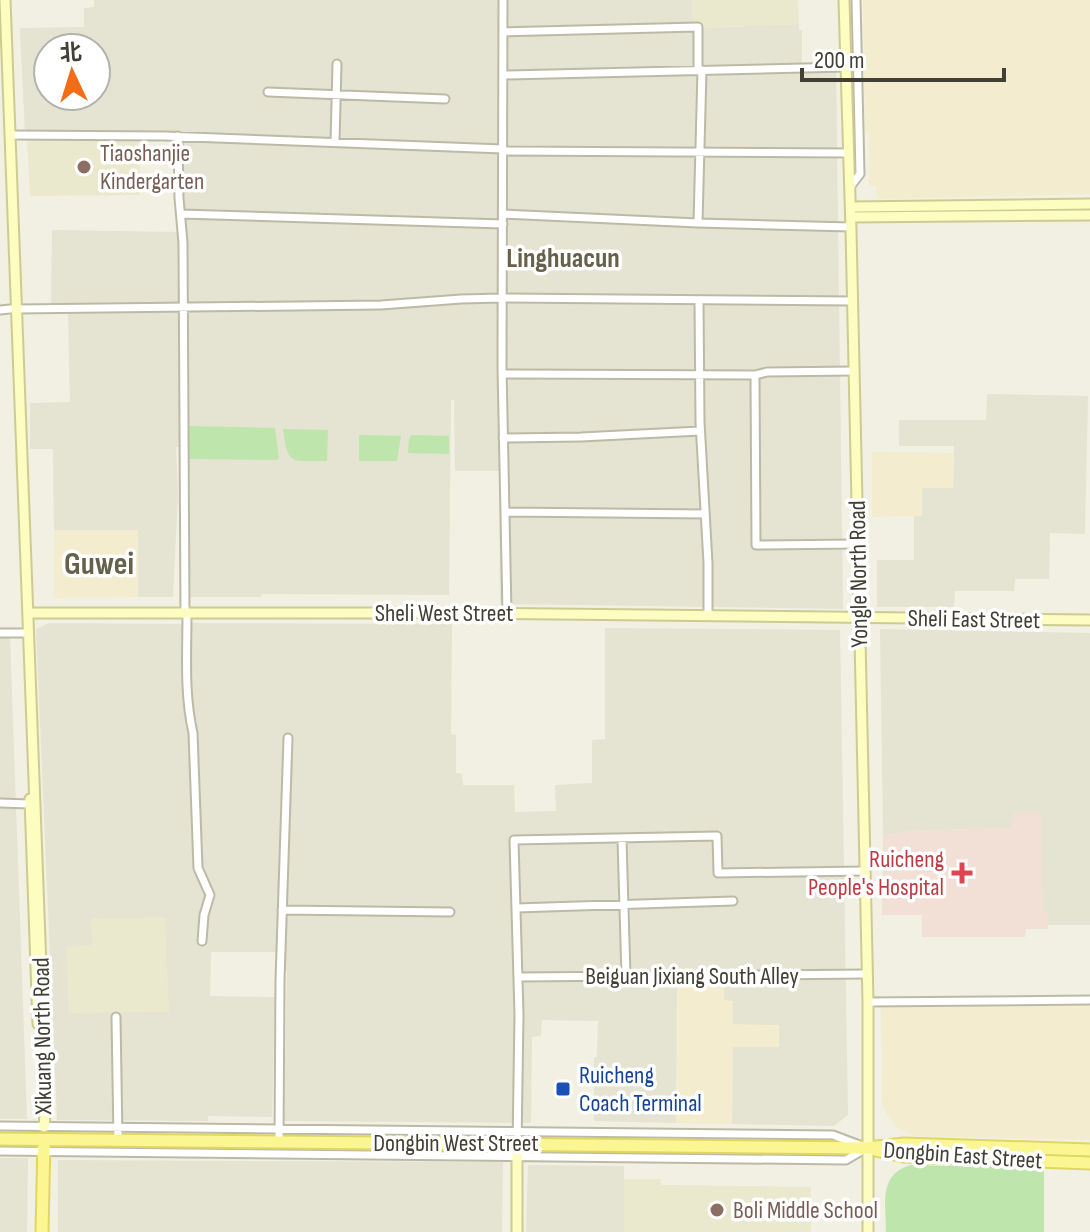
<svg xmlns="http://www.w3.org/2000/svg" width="1090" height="1232" font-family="'Sofia Sans Condensed','Noto Sans SC',sans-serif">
<rect width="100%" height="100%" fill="#f1f0e3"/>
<path fill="#e5e3d1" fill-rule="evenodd" d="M94,0H498L500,144L506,0H692L693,22H701L702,28L799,24V30H802V65L836,64L843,609L500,604L499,471H455L454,400H451L449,595L262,594L261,597H188V380L183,133H25L20,28L84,27V8L94,7ZM48,48H96V96H48Z
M52,230L180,232L182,447H176L178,495L173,597H138V530H54L53,449H30V403L70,402L68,313H51Z
M987,394L1088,396L1085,534L1050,533L1049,579H1015L1014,591H955L954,607H877V560H914V516H922V488H953L954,446H899V420H986Z
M49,623L183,624L185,717L191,731L196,843L202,842L197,724L190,704L192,623L452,624L451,734L456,735V773L462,774L463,785H514L515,812L556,811L555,785L592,783V740L605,739V628L840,630L848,1115L834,1126L732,1124L733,1046L779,1047L733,1024V1001H724V984H678L676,1123L594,1121V1058L597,1057L598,1021L542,1020L541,1036L532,1037L531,1123L284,1121L287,971L284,970L281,844L276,952H211L210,996L275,997L272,1117L208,1116V1121L57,1120L36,629Z
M880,629L1090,633V925H1048V913L1043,912L1013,828L900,831L899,834L883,835Z
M0,637H10L27,1119H0Z
M0,1158H28L27,1232H0Z
M58,1160L503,1162L502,1232H58Z
M528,1165L624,1166V1232H526Z"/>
<path fill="#f3ecce" d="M863,0H1090V194L877,199L876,186H869V132H865Z
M872,452L954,453L953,488H922V516L872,517Z
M54,530H138V597L54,598Z
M677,984H724V1000L733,1001V1024L779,1025V1047H733L732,1124L676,1123Z
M1090,1003V1140L914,1136L898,1128L887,1115L882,1103L881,1006Z"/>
<path fill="#eae9cd" d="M692,0H798L799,24L701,28V22H693Z
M27,139H139L140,195L30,196Z
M165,917L169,1012L68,1013L67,947L92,945L91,918Z
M624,1179H660L661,1185L811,1187V1232H624Z"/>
<path fill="#f2e0d6" d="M1013,813H1041L1043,912H1048V929H1026L1025,937H922V915H882L883,835L899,834V831L1012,828Z"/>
<path fill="#bee5ac" d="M188,426L275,428L279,458L277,460L188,459Z
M283,429L328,430L327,461C292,460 288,468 283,429Z
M359,435L401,436L397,461H359Z
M411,435L449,436V454L408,453L409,439Z
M911,1165L1044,1168V1232H886C886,1204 878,1174 911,1165Z"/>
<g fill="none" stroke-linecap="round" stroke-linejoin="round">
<defs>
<path id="street" d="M503,0L502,367L507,613
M503,32L698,27V71
M504,75L846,67
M268,92L445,99
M10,135L165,136L503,149
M178,136L179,198L183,243L185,613
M335,142L337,64
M503,151L849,153
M850,187L860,174L856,0
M181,214L503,224
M503,214L698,223L851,227
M698,223L702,70
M699,300L700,422L708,563V616
M16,309L381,305L461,299L502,298L853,301
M0,310L10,309
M502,374L755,375L767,372L854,371
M755,375L756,545L857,544
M503,438L581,437L700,431
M505,512L705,514
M187,613C187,653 184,694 193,733L198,868L210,895L204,915L202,941
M0,633H23
M0,803L30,804
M622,840L626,976
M516,908L733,901
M282,910L450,912
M518,977L867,974
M868,1002L1090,1000
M116,1017L118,1140
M0,1126L833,1135L862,1146
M279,1142L280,980L288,738
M517,1147L519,1015L514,840L717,836L718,873L864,871
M0,1151L846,1160L863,1150"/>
<path id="secondary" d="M5,0L46,1102L44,1127
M844,0L851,230L868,1002V1232
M851,207L1090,204
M851,217L1090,215
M29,613H462L1090,620
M30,799L38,1024
M517,1232V1144"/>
<path id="primary" d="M0,1139L867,1148L904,1144L1090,1150
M876,1150L904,1156L1090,1163
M42,1232L44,1140"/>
</defs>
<use href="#street" stroke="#bcbaa6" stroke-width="11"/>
<use href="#secondary" stroke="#cdcb92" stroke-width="13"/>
<use href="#primary" stroke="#dfd763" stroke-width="15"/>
<use href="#street" stroke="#fff" stroke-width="7"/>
<use href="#secondary" stroke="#fdfcc1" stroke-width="9"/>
<use href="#primary" stroke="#fbf692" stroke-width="11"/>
</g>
<g fill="#8d6e63" stroke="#fff" stroke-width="3">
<circle cx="84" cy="167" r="8"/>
<circle cx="717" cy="1210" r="8"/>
</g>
<path fill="#e0444e" stroke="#fff" stroke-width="3" d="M958 861h8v8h8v8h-8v8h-8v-8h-8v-8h8z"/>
<rect fill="#1a4fb4" stroke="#fff" stroke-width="3" x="555" y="1081" width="16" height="16" rx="4"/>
<g text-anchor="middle" stroke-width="7" stroke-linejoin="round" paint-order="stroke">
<g font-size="24" fill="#785e54" stroke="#fff" text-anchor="start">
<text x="100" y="161">Tiaoshanjie<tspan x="100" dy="28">Kindergarten</tspan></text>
<text x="733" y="1218">Boli Middle School</text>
</g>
<g font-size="24" fill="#424034" stroke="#fff">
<text transform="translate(858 574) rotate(-91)" y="8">Yongle North Road</text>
<text x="444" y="621">Sheli West Street</text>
<text transform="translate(974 619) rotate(1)" y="8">Sheli East Street</text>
<text x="692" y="984">Beiguan Jixiang South Alley</text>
<text transform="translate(42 1036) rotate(-91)" y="8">Xikuang North Road</text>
<text x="456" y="1151">Dongbin West Street</text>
<text transform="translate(963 1155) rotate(4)" y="8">Dongbin East Street</text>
</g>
<g font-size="24" fill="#be3a42" stroke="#fff" text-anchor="end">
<text x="944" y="867">Ruicheng<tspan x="944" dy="28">People's Hospital</tspan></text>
</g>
<g font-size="24" fill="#164399" stroke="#fff" text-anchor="start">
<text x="579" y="1083">Ruicheng<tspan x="579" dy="28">Coach Terminal</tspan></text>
</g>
<g font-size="28" font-weight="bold" fill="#65614b" stroke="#fff">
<text x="563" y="267">Linghuacun</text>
</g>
<g font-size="32" font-weight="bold" fill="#65614b" stroke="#fff">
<text x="99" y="574">Guwei</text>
</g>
</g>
<g transform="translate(72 72) rotate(356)"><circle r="38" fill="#ffffff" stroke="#b3b3ae" stroke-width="2"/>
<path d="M0-6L14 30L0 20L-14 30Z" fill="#f36d18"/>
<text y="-12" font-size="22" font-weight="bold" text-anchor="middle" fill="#424034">北</text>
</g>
<path d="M802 68v12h202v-12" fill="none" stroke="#424034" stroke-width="4"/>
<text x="814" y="68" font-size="24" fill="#424034" stroke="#ffffff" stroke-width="6" paint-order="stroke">200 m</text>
</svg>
